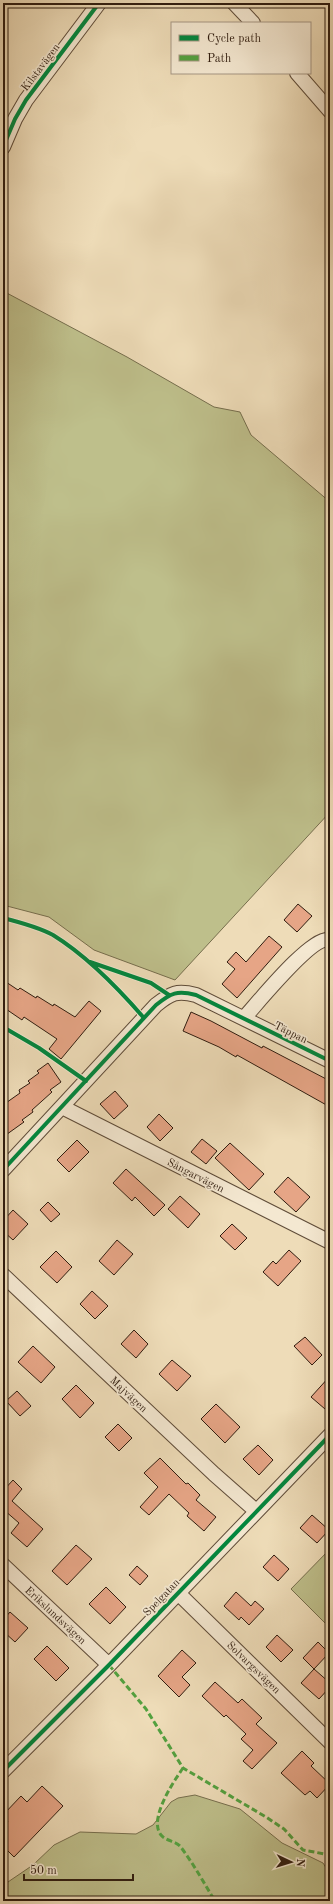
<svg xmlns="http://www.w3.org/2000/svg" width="333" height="1904" font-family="'Old Standard TT',serif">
<rect width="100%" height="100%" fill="#eedcb8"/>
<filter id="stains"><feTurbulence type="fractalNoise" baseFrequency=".005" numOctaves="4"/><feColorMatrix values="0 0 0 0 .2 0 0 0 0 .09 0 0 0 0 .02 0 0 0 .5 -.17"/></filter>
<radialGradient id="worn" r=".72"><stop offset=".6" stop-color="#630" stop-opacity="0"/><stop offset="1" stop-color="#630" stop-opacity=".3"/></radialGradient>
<path fill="#bebf8b" stroke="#766e4d" d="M3,291L127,357L214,407L240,412L251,435L330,502V812L175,980L94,950L49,917L3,905Z
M330,1549V1628L291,1589Z
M195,1795L240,1809L282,1843L323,1863L330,1874V1888L325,1899L321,1901H3L5,1884L33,1865L54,1845L80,1832L136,1834L153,1825L171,1802L178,1798Z"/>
<path fill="#e6a586" stroke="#2f1c0f" d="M298,904L312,916L297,932L284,920Z
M269,936L282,947L237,998L222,984L235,969L227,962L236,952L246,962Z
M3,980L18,990L20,988L36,998L37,996L53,1006L54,1004L75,1017L89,1001L101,1011L61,1059L49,1049L57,1039L24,1017L22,1020L3,1007Z
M191,1012L211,1021L262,1048L263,1046L330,1081V1107L237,1055L236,1057L219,1047L183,1031Z
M48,1063L61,1082L50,1090L52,1092L32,1110L33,1112L22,1120L24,1122L3,1137V1105L20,1093L19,1090L30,1083L28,1081L39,1073L37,1071Z
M115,1091L128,1106L114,1119L100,1104Z
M159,1114L173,1128L160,1141L147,1127Z
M202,1139L217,1151L206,1164L191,1152Z
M77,1140L89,1152L69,1172L57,1160Z
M230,1143L264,1174L249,1190L215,1158Z
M126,1169L165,1205L154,1216L135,1197L132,1201L113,1183Z
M288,1177L310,1197L296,1212L274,1192Z
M180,1196L200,1214L188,1228L168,1209Z
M48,1202L60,1214L51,1222L40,1210Z
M13,1210L28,1224L13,1240L3,1231V1221Z
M232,1224L247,1238L235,1250L220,1236Z
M117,1240L133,1254L114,1275L99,1261Z
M289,1250L301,1261L278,1286L263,1272L273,1261L276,1264Z
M56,1251L72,1267L57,1283L40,1267Z
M92,1291L108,1306L95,1319L80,1304Z
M134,1330L148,1344L136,1358L121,1344Z
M305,1337L322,1355L312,1365L294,1346Z
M33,1346L55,1367L41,1383L18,1362Z
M172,1360L191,1376L177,1391L159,1374Z
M330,1376V1403L325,1409L311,1397Z
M76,1385L94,1403L80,1418L62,1399Z
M17,1391L31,1406L20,1416L6,1401Z
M216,1404L240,1427L225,1443L201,1419Z
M118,1424L132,1438L119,1451L105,1437Z
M258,1445L273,1460L259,1475L243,1459Z
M160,1458L186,1484L188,1483L200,1495L196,1500L216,1517L204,1531L187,1516L189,1513L169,1494L149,1515L140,1507L158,1487L144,1473Z
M13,1480L22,1489L12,1501L43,1529L27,1547L11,1533L19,1523L4,1510L3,1512V1491Z
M312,1515L329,1530L317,1543L300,1528Z
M76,1545L92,1559L67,1585L52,1571Z
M274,1555L289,1569L278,1581L263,1567Z
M137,1566L148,1576L140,1585L129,1575Z
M106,1587L126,1607L110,1624L89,1604Z
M236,1592L251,1606L255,1601L264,1609L249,1625L241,1617L239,1620L224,1606Z
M10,1612L28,1628L15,1642L3,1631V1620Z
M277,1635L293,1650L281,1662L266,1647Z
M318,1642L329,1653L314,1669L303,1658Z
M47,1646L69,1668L56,1681L34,1659Z
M182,1650L196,1663L182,1677L190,1685L179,1697L158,1676Z
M314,1669L330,1683V1687L319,1699L301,1683Z
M215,1682L238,1703L242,1699L262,1718L256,1724L277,1743L252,1769L243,1761L253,1750L241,1739L246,1734L226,1715L224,1717L202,1696Z
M302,1751L314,1763L311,1766L330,1784L317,1798L310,1791L305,1795L281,1773Z
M42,1786L63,1806L14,1857L3,1846V1827L8,1822L3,1815L21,1796L27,1802Z"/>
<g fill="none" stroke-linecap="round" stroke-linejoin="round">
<defs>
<path id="minor" d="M234,3L253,23
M297,73L330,111
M3,147L15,119L26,100L99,3
M244,1018C257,1004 312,935 330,940
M62,1107L330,1242
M3,1170L156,1005C171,993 177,990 196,995L330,1061
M3,1275L214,1474L256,1511
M3,1565L109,1665
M178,1593L330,1742
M3,1771L109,1665L330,1435"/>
</defs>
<use href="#minor" stroke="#5f4c39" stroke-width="16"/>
<use href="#minor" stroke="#f4e8d1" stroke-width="14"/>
<path stroke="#52a13f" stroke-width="3" stroke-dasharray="6 3" stroke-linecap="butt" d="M109,1665L146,1709L183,1768L266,1817L284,1829L303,1850L330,1855
M183,1768C174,1781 148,1819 161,1835C166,1841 175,1841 180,1846C193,1863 204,1883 215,1901"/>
<defs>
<path id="cycleway" d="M3,147L15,119L26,100L99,3
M3,918C19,922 38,927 53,935C87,956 118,988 144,1018
M90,962L151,983L169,995
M3,1027L39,1048L86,1081
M3,1170L156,1005C171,993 177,990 196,995L330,1061
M3,1771L109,1665L330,1435"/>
</defs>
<use href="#cycleway" stroke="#f4e8d1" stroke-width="6"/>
<use href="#cycleway" stroke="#00873e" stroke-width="4"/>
</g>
<g text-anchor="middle" stroke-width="3.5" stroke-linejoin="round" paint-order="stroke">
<g font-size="11" fill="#2f1c0f" stroke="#f4e8d1">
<text transform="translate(40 67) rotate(-53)" y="4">Kilstavägen</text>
<text transform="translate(291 1032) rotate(26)" y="4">Täppan</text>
<text transform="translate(196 1175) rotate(27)" y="4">Sångarvägen</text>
<text transform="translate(129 1394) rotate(43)" y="4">Majvägen</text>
<text transform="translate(161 1597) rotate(-46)" y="4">Spelgatan</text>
<text transform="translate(56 1615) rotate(43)" y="4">Erikslundsvägen</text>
<text transform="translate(254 1667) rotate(44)" y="4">Solvargsvägen</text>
</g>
</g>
<rect width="333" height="1904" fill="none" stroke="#eedcb8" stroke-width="16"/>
<rect x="4" y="4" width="325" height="1896" fill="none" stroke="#2f1c0f" stroke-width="2"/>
<rect x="8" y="8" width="317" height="1888" fill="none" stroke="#2f1c0f"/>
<rect x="171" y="22" width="140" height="52" fill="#f4e8d1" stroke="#a59683"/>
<rect x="179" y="35" width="20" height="6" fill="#00873e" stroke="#a59683"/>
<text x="207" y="42" font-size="12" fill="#2f1c0f">Cycle path</text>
<rect x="179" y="55" width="20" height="6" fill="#52a13f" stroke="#a59683"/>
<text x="207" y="62" font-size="12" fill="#2f1c0f">Path</text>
<g transform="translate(291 1862) rotate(94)" stroke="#f4e8d1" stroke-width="3" paint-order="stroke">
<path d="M0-3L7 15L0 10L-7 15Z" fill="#2f1c0f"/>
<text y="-6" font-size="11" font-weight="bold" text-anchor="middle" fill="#2f1c0f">N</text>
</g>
<path d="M24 1874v6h109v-6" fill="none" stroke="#2f1c0f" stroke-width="2"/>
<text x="30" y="1874" font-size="12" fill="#2f1c0f" stroke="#f4e8d1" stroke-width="3" paint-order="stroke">50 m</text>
<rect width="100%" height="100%" filter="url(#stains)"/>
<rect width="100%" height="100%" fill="url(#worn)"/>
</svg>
